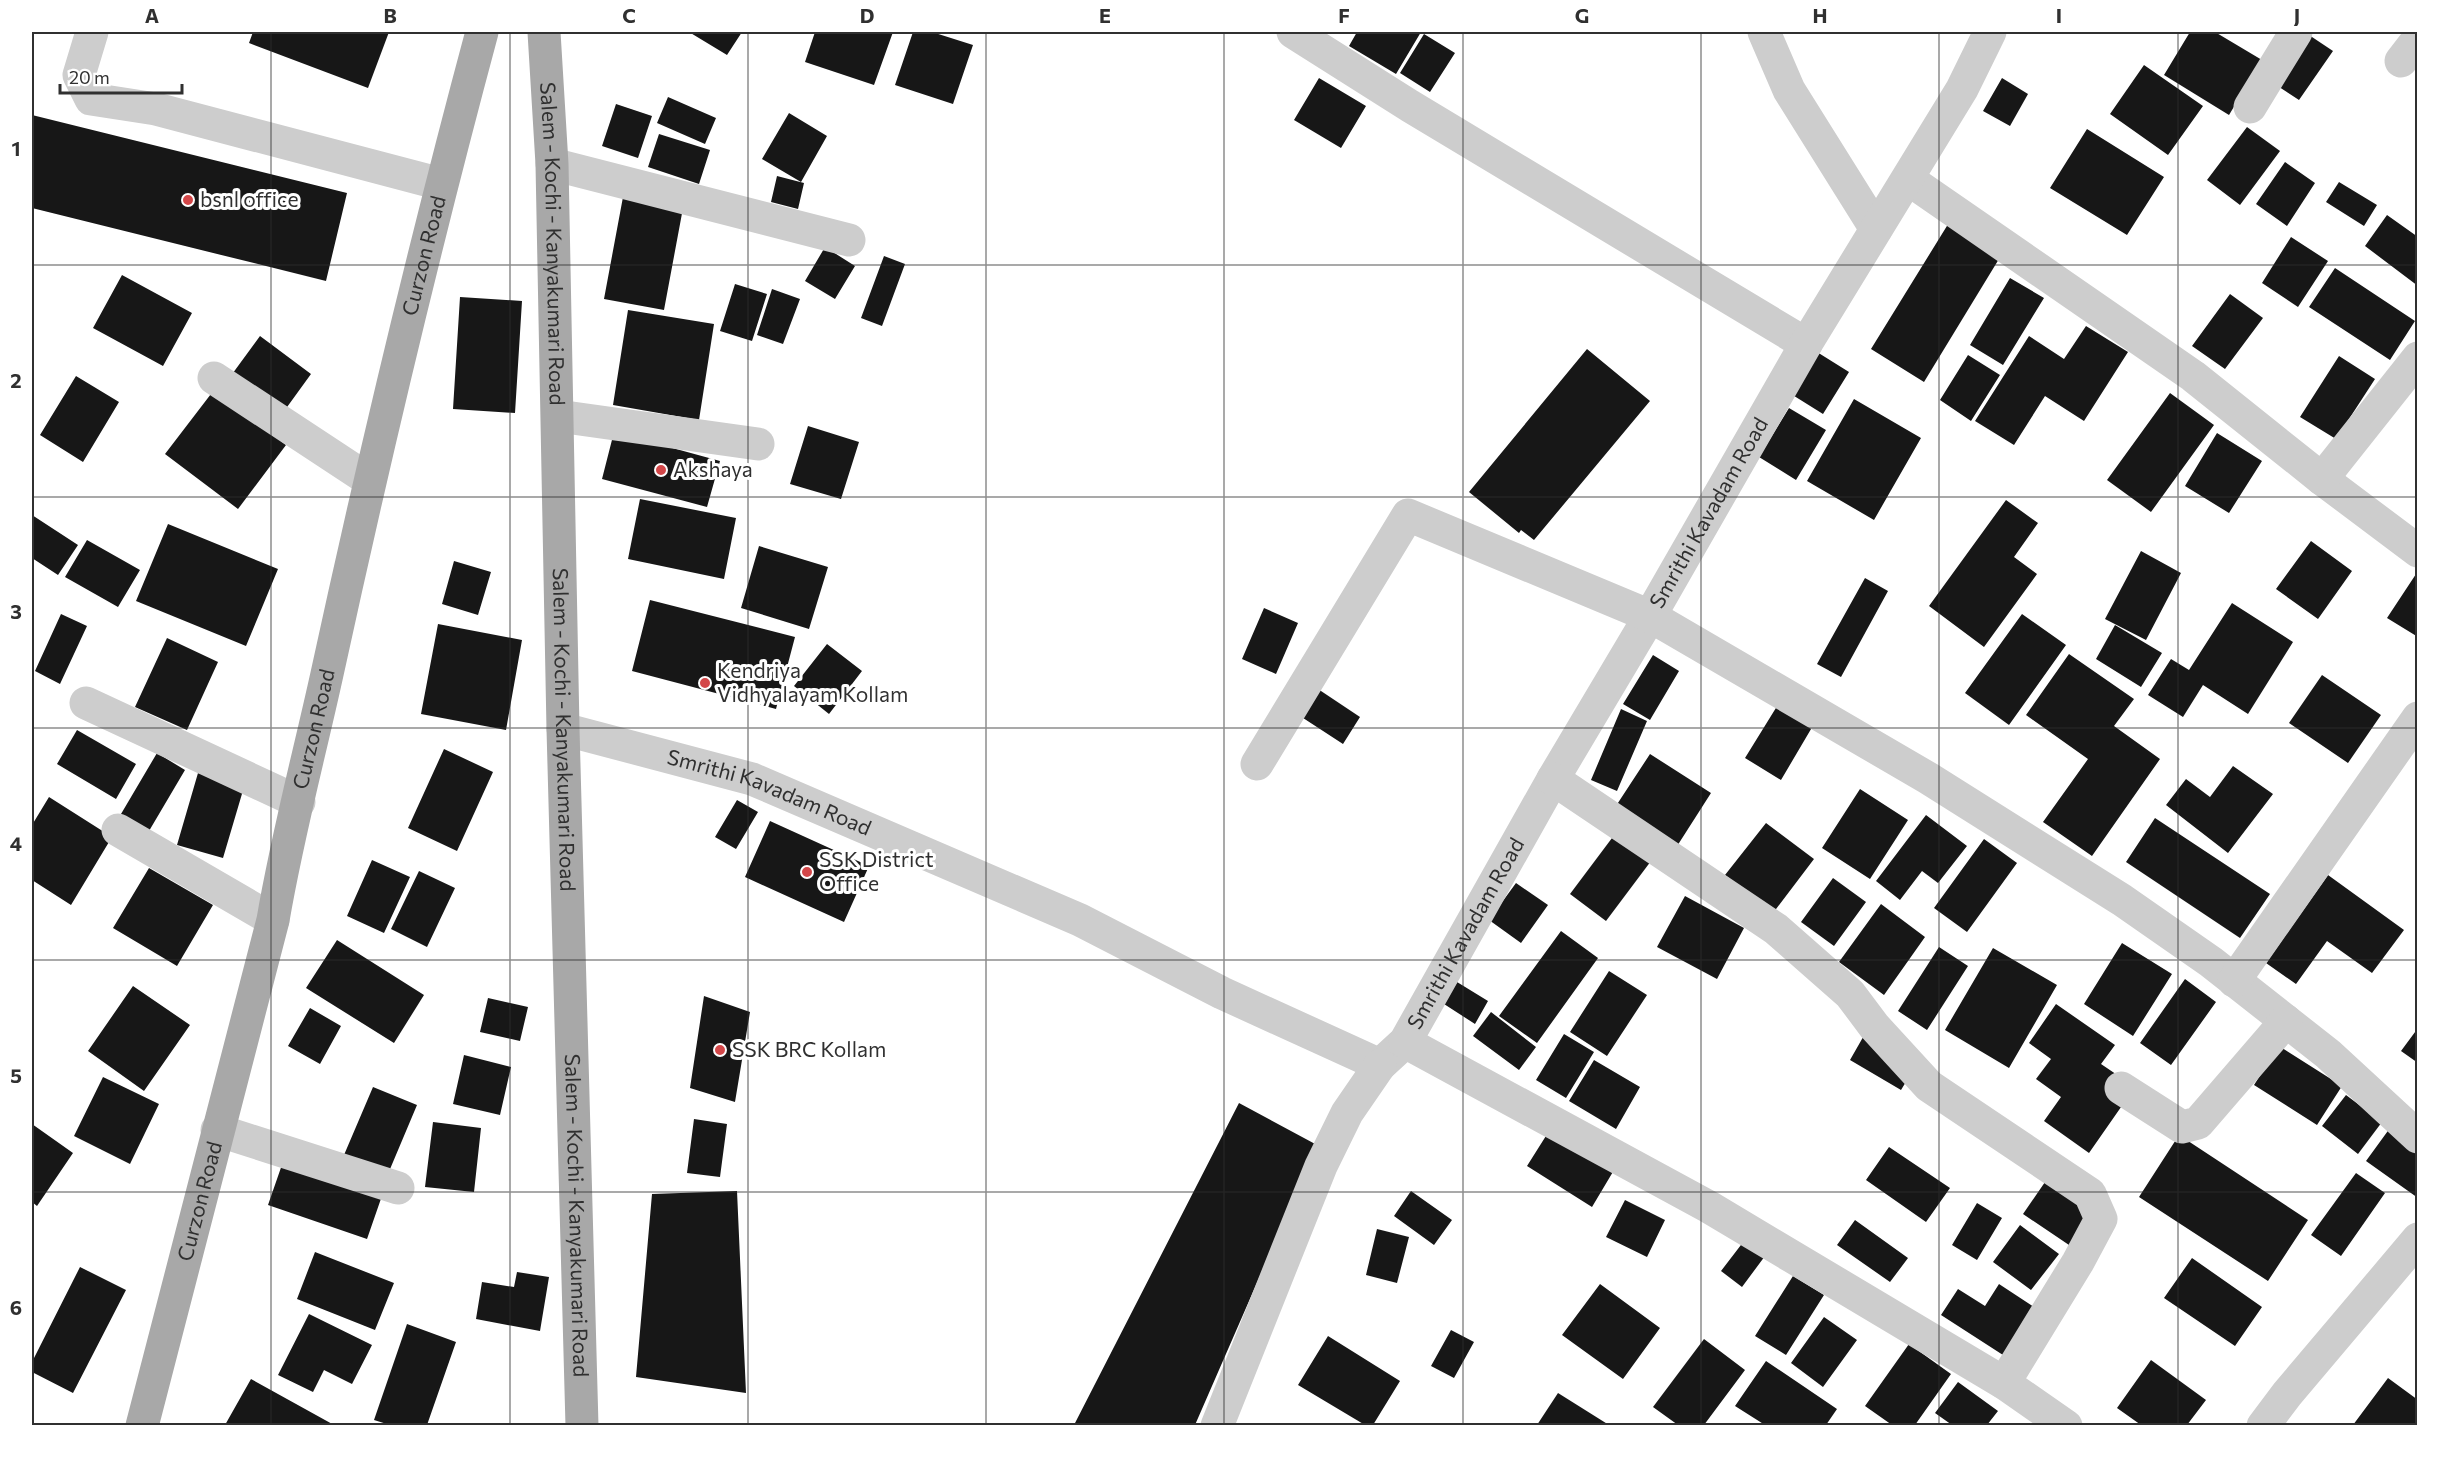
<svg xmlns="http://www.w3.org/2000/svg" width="2449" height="1457" font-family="Commissioner,sans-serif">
<rect width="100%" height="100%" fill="#fff"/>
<path fill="#171717" d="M253,32H389L368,88L249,43Z
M689,32H742L727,55Z
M815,32H893L874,85L805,62Z
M913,32H932L973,45L953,104L895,85Z
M1357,32H1421L1396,74L1349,46Z
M2190,32H2215L2262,60L2229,115L2164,75Z
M2306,33L2333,51L2299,100L2273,83Z
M1424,34L1455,53L1430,92L1400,73Z
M2144,65L2203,106L2168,155L2110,114Z
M1319,78L1366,106L1341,148L1294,120Z
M2002,78L2028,94L2010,126L1983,111Z
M668,97L716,118L705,144L657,123Z
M616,104L652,116L638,158L602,146Z
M789,113L827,136L801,182L762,159Z
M32,115L347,193L326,281L32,208Z
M2247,127L2280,151L2240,205L2207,180Z
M2087,129L2164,177L2127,235L2050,188Z
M659,134L710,150L699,184L648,167Z
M2285,162L2315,183L2287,226L2256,204Z
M777,176L804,183L798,209L771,202Z
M2339,182L2377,205L2364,226L2326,202Z
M623,197L683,208L664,310L604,299Z
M2387,215L2418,237V286L2365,246Z
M1950,221L2002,254L1924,382L1871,349Z
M2291,237L2328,261L2298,307L2262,283Z
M825,247L855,266L835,299L805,281Z
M884,256L905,264L882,326L861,318Z
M2335,268L2415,321L2390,360L2309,307Z
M122,275L192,313L163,366L93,328Z
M2010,278L2044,298L2003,365L1970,345Z
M735,284L767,294L752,341L720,331Z
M772,289L800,299L783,344L757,335Z
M2230,294L2263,318L2225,369L2192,346Z
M460,297L522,301L515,413L453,409Z
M628,310L714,324L699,420L613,405Z
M2086,326L2128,352L2084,421L2045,396L2014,445L1975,421L2029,336L2064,359Z
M260,336L311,374L282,414L230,377Z
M1587,349L1650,401L1534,540L1521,530L1519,533L1469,492Z
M1817,352L1849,372L1823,414L1791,394Z
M1968,355L2000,375L1971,421L1940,400Z
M2339,356L2375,379L2336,439L2300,417Z
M76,376L119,402L83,462L40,435Z
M214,390L286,445L238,509L165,454Z
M2170,393L2214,425L2151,512L2107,480Z
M1854,399L1921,438L1874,520L1807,481Z
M1789,408L1826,430L1796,480L1759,457Z
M808,426L859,442L841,499L790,484Z
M614,432L720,461L707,507L602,479Z
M2217,433L2262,461L2229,513L2185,486Z
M640,499L736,518L724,579L628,559Z
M2006,500L2038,523L2014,557L2037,574L1984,647L1929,606Z
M32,515L78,545L58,575L32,558Z
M168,524L278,569L246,646L136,601Z
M87,540L140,570L118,607L65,577Z
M2311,541L2352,571L2318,619L2276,589Z
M759,546L828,567L809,629L741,608Z
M2141,551L2181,573L2146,640L2105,619Z
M454,561L491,572L478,615L442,604Z
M2418,571V637L2387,618Z
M1865,578L1888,591L1841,677L1817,664Z
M650,600L795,637L776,709L632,671Z
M2232,603L2293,642L2248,714L2203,685L2183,717L2148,695L2171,659L2189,670Z
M1264,608L1298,623L1276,674L1242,659Z
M61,614L87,626L60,684L35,671Z
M2022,614L2066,645L2009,725L1965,693Z
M438,624L522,640L506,730L421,714Z
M2115,625L2162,653L2141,687L2096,659Z
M167,638L218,662L187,730L135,707Z
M827,644L862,671L829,714L794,686Z
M2069,654L2134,699L2114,726L2160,759L2092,856L2043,822L2088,759L2026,715Z
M1653,655L1679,671L1650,720L1623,704Z
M2322,675L2381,715L2348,763L2289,723Z
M1318,689L1360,717L1343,744L1300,716Z
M1779,703L1814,724L1781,780L1745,758Z
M1621,709L1647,721L1617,791L1591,780Z
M77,730L136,764L116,799L57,764Z
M444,749L493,772L457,851L408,828Z
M157,753L185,770L149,831L121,814Z
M1650,754L1711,793L1672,854L1612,812Z
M2233,766L2273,794L2228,853L2166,805L2186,779L2210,797Z
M198,773L244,787L223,858L177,845Z
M1860,789L1908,820L1870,879L1822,848Z
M49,797L112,837L71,905L32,880V825Z
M737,800L758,812L736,849L715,837Z
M1926,815L1967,846L1938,883L1922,871L1900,900L1876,881Z
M2155,818L2270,894L2240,938L2126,862Z
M770,821L869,866L844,922L745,877Z
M1766,823L1814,859L1773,913L1725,875Z
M1615,834L1651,861L1606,921L1570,894Z
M1984,839L2017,863L1967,932L1934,908Z
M372,860L410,877L384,933L347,916Z
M149,868L213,905L177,966L113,928Z
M419,871L455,888L427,947L391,929Z
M2328,875L2404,930L2372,973L2327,941L2296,984L2266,963Z
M1833,878L1866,902L1834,946L1801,922Z
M1516,883L1548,905L1521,943L1489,920Z
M1685,896L1744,928L1717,979L1657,947Z
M1881,904L1925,937L1884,995L1839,962Z
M1561,931L1598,958L1537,1043L1499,1016Z
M337,940L424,995L394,1043L306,988Z
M2122,943L2172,974L2133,1036L2084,1004Z
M1939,947L1968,966L1927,1030L1898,1011Z
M1993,948L2057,985L2009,1068L1945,1030Z
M1609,971L1647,995L1607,1056L1570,1032Z
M2185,979L2216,1002L2171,1065L2140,1043Z
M1457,982L1488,1001L1475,1024L1444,1004Z
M133,986L190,1025L144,1091L88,1051Z
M704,996L750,1012L735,1102L690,1088Z
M488,998L528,1007L520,1041L480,1032Z
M2056,1004L2115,1045L2101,1064L2135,1087L2089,1153L2044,1121L2061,1097L2036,1079L2051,1059L2029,1043Z
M310,1008L341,1026L320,1064L288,1046Z
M1491,1012L1536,1047L1519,1070L1473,1036Z
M2418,1028V1063L2401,1051Z
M1866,1032L1918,1062L1901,1090L1850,1060Z
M1564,1034L1594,1052L1566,1098L1536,1080Z
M2279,1046L2342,1086L2317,1125L2254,1085Z
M464,1055L511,1067L500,1115L453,1104Z
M1594,1060L1640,1087L1616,1129L1569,1101Z
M103,1077L159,1104L130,1164L74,1136Z
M373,1087L417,1105L385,1181L341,1162Z
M2346,1095L2382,1122L2358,1154L2322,1126Z
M1239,1103L1317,1145L1195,1425H1074Z
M694,1119L727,1124L720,1177L687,1173Z
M1556,1120L1620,1160L1592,1207L1527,1166Z
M433,1122L481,1128L474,1192L425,1187Z
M32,1124L73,1153L37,1206L32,1202Z
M2390,1128L2418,1148V1198L2366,1161Z
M2179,1135L2308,1220L2268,1281L2139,1197Z
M1889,1147L1950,1188L1926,1222L1866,1180Z
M285,1156L384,1190L367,1239L268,1205Z
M2056,1166L2101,1197L2069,1245L2023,1214Z
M2356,1173L2385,1193L2341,1256L2311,1235Z
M737,1191L746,1393L636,1377L652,1194Z
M1411,1191L1452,1220L1434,1245L1394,1216Z
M1625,1200L1665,1220L1647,1257L1606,1237Z
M1977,1203L2002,1218L1977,1260L1952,1245Z
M1855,1220L1908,1258L1890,1282L1837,1245Z
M2020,1225L2059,1254L2031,1290L1993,1262Z
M1377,1229L1409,1237L1397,1283L1366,1275Z
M1744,1241L1765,1256L1742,1287L1721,1271Z
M315,1252L394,1283L375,1330L297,1299Z
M2192,1258L2262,1307L2235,1346L2164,1298Z
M80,1267L126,1290L73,1393L32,1372V1362Z
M517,1272L549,1277L540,1331L476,1319L482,1282L514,1287Z
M1793,1276L1824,1295L1786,1355L1755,1336Z
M1600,1284L1660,1328L1623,1379L1562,1335Z
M1999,1284L2034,1307L2003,1355L1941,1315L1958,1289L1985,1306Z
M309,1314L372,1345L352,1384L324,1370L313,1392L278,1375Z
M1824,1317L1857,1340L1823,1387L1791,1363Z
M407,1324L456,1342L427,1425H390L374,1420Z
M1451,1330L1474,1342L1454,1378L1431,1366Z
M1328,1336L1400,1381L1373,1425H1365L1298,1385Z
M1704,1339L1745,1370L1704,1425H1678L1653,1407Z
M1909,1344L1951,1374L1915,1425H1892L1865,1406Z
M2151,1360L2206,1400L2187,1425H2141L2117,1408Z
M1766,1361L1837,1409L1826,1425H1765L1735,1406Z
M2388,1378L2418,1400V1425H2353Z
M251,1379L334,1425H225Z
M1958,1382L1998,1411L1987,1425H1952L1935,1413Z
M1558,1393L1609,1425H1537Z"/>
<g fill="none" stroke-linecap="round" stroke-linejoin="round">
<g stroke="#cdcdcd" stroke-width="33">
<path d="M92,32L79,75L91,99L156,109L441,184"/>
<path d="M1293,32L1410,106L1806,344"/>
<path d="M1764,32L1789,90L1876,229"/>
<path d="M2401,61L2418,39"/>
<path d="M2250,107L2296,32"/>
<path d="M552,164L849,240"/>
<path d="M1908,179L2193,376L2322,479L2418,551"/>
<path d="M214,378L369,480"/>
<path d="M558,416L758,444"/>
<path d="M2322,479L2418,358"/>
<path d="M86,703L299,802"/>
<path id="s1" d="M563,729L752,779L1080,920L1222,993L1380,1065L1405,1042L1553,779L1650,616L1806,344L1962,89L1990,32"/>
<path d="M1257,764L1408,515L1650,616L1928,778L2122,900L2211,962L2328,1054L2418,1137"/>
<path d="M1553,779L1776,929L1850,994L1874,1026L1929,1086L2090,1194L2101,1219L2078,1262L2004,1383"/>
<path d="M118,830L273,920"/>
<path d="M2234,981L2418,718"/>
<path d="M1405,1042L1709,1207L2004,1383L2066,1426"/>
<path d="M2121,1088L2182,1127L2198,1123L2286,1021"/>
<path d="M217,1130L398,1188"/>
<path d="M1217,1426L1321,1166L1347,1113L1380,1065"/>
<path d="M2263,1426L2287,1394L2418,1239"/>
</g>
<g stroke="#a8a8a8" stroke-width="33">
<path id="s2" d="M544,32L552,164L563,729L582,1426"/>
<path id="s3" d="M142,1426L273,920C287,837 309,756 327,674C374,458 425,244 482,32"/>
</g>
</g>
<path fill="none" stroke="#303030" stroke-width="1.5" stroke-opacity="0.55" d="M271,32V1426M510,32V1426M748,32V1426M986,32V1426M1224,32V1426M1463,32V1426M1701,32V1426M1939,32V1426M2178,32V1426M32,265H2418M32,497H2418M32,728H2418M32,960H2418M32,1192H2418"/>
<g fill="#d34749" stroke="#fff" stroke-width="2">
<circle cx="188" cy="200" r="6"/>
<circle cx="661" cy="470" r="6"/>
<circle cx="705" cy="683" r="6"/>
<circle cx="807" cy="872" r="6"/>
<circle cx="720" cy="1050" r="6"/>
</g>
<g text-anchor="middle" stroke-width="6" stroke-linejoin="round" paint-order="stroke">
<g font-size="21" fill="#303030" stroke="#fff" text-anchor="start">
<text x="200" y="207">bsnl office</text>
<text x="673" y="477">Akshaya</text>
<text x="717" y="678">Kendriya<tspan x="717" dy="24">Vidhyalayam Kollam</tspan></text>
<text x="819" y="867">SSK District<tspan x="819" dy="24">Office</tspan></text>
<text x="732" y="1057">SSK BRC Kollam</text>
</g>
<g font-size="21" fill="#303030" stroke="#fff">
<text dy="7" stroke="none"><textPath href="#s2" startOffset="212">Salem - Kochi - Kanyakumari Road</textPath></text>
<text dy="7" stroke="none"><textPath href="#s3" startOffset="1204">Curzon Road</textPath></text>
<text dy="7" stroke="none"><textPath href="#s1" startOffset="1530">Smrithi Kavadam Road</textPath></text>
<text dy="7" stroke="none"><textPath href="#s2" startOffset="698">Salem - Kochi - Kanyakumari Road</textPath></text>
<text dy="7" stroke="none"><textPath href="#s3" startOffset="718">Curzon Road</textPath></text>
<text dy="7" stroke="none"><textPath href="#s1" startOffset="216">Smrithi Kavadam Road</textPath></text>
<text dy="7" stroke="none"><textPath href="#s1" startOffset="1044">Smrithi Kavadam Road</textPath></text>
<text dy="7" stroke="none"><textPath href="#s3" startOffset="232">Curzon Road</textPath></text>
<text dy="7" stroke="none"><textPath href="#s2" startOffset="1184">Salem - Kochi - Kanyakumari Road</textPath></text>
</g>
</g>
<rect width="2449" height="1457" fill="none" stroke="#ffffff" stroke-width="66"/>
<path d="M60 84v9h122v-9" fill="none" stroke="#303030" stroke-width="3"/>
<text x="69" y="84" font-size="18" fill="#303030" stroke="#ffffff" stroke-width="4.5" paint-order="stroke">20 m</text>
<rect x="33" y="33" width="2383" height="1391" fill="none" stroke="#303030" stroke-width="2"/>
<g font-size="20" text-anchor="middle" font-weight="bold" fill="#303030">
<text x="152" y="23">A</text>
<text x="390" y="23">B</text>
<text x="629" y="23">C</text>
<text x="867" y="23">D</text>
<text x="1105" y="23">E</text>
<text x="1344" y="23">F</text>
<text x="1582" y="23">G</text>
<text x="1820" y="23">H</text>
<text x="2059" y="23">I</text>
<text x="2297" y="23">J</text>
<text x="16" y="156">1</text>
<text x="16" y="388">2</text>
<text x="16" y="619">3</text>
<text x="16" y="851">4</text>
<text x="16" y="1083">5</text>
<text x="16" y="1315">6</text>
</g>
</svg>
